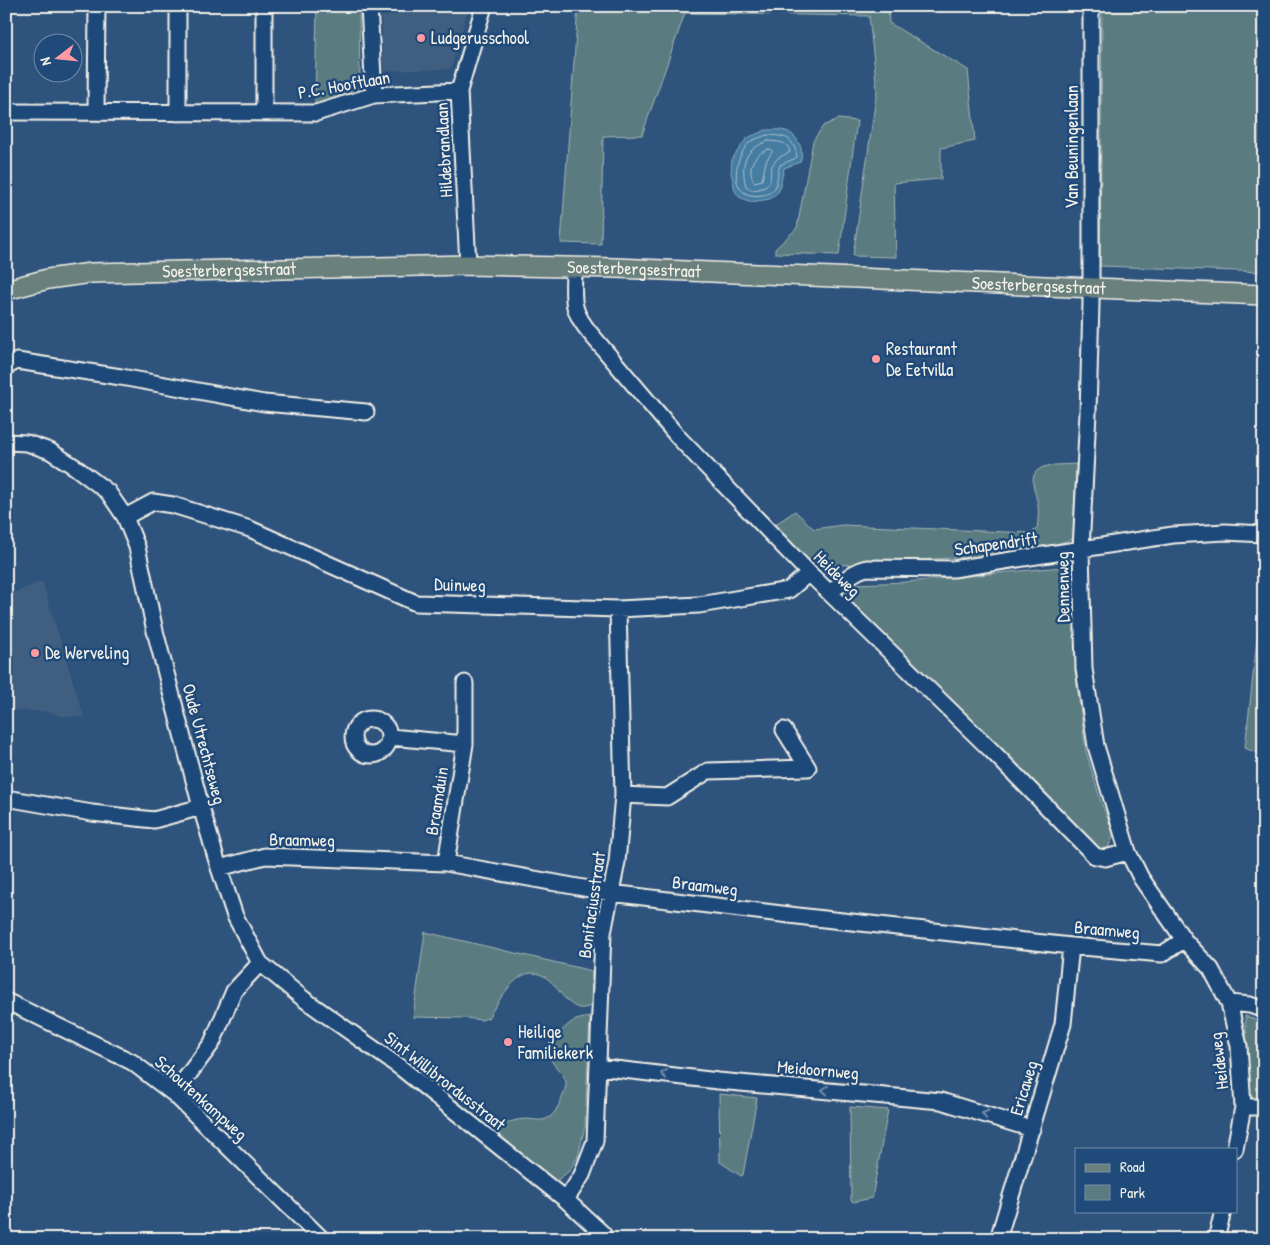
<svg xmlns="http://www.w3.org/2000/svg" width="1270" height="1245" font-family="'Patrick Hand',sans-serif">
<rect width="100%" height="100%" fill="#2e537d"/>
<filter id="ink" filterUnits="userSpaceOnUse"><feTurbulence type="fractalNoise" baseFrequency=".02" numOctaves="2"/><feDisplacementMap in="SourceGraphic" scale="10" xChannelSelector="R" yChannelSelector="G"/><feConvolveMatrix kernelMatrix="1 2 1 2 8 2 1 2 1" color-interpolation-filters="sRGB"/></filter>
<g filter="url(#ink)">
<path fill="#3f5e80" d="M381,6H469L451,69L383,71Z
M42,581L84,717L60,716L50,712L6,710V596Z"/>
<path fill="#5a7b80" stroke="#a7b6b4" d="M317,6H359L360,87L315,107Z
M578,6H888L889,23L968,70L975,141L941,148V179L894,183L896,257L853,256L877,90L869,16L685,13L642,135L603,136L601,244L561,243Z
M1102,6H1264V272L1100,266Z
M838,119L857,121L839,255L775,253V249L797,228L813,141L823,126Z
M1076,464L1073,539L1045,547L999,555L809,567L770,528L795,511L814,529L843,525L1030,533L1037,529C1038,521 1039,513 1038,505C1036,492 1025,473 1044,467C1053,464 1066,465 1076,464Z
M1072,566L1077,685L1086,751L1101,802L1114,834L1108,848L1100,853L844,602L847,591L855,584L906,582Z
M1264,577V756L1245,748Z
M425,932L592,971L591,1006C587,1007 583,1009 579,1008C569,1005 562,995 556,987C526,951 504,993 488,1018L481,1020L466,1018L413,1017Z
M1245,1016L1264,1023V1098L1251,1104Z
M590,1017L585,1126L578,1157L569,1171L554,1183L498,1139L503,1124C510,1122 518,1119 525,1119C535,1119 543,1123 551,1116C557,1112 567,1089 566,1082C564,1073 555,1068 551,1060C546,1047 561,1029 572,1022C577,1019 584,1018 590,1017Z
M719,1094L757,1098L743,1175L741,1176L720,1162Z
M850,1107L888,1110L872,1198L853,1202L851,1200Z"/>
<path fill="#457ba2" stroke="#8baabe" d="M766,130C772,130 781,129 786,131C798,135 805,151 800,162L784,168L779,191L770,199L751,202L739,197L735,191L731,172L732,159L747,138Z"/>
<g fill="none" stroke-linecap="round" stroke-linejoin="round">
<path stroke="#aec2cc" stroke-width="1" d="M767,135C785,136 793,136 797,156L796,158L780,165C777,172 778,181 775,188C772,192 767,195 762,195C728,201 732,160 749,143C753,139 762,137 767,135Z
M768,141C777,142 788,141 790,152C786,155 779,156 776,160C763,173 782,187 752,190L746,186C740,163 745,149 768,141Z
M769,149L772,150V152L766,161L762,180L754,182C746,167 754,154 769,149Z"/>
<defs>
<path id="minor" d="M178,6V113
M369,6L374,95
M1091,6V303L1088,413L1081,550L1084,669L1096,746L1128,852L1141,878L1184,940L1211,969L1229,1003L1239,1046L1243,1107L1235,1149
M96,111L97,6
M6,112L316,113L374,95L459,91
M264,113V6
M468,265L459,91L484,6
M574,267C574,298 569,308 590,333L679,438L809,573L992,751L1095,856L1105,858L1128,852
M6,367L17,361L121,377L264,403L366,412
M6,442L27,443L50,451L75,467L108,492L125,517L137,547L155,631L201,807L219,868L235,916L260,963L234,991L212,1043L174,1094
M125,517L153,502L173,505L250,529L416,603L618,609L699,605L789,590L809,573
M830,593C842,583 852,571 867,568L953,569L1173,535L1225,532L1264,534
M353 737a18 18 0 1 1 36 0a18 18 0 1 1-36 0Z
M390,737L465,744
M623,795L667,797L708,771L808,768L784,730
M6,798L92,813L154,820L201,807
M446,863L465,744V683
M219,868L265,856L446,863L611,893L806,917L1071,946L1162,954L1184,940
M260,963L305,1000L401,1068L566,1200L603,1234
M6,1001L132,1062L174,1094L322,1239
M1229,1003L1250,1005L1264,1010
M598,1067L718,1081L941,1101L1032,1129
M1243,1107H1264
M566,1200L582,1175L595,1141L603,933L617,862L623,795L618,609
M998,1239L1063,1024L1071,946
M1216,1239L1223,1211"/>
<g id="major">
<path id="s1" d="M6,290L48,279L91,273L468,265L616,268L1264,295"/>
</g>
</defs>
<use href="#minor" stroke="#f4f1e8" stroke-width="19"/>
<use href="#major" stroke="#f4f1e8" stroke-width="22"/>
<use href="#minor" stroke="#1f4a7a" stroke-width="15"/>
<use href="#major" stroke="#6a807d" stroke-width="19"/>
</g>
<defs><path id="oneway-chevron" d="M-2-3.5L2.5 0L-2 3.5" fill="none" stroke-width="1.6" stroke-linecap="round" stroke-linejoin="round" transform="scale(1.25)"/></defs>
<g stroke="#748da6">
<use href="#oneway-chevron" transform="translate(664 1074) rotate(-173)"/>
<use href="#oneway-chevron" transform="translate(825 1090) rotate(-175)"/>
<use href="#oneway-chevron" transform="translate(985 1114) rotate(-163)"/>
</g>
</g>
<g fill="#ff9aa2" stroke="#1f4a7a" stroke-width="2">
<circle cx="421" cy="38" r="5"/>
<circle cx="876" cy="359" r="5"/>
<circle cx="35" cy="653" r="5"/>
<circle cx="508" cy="1042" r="5"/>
</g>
<g text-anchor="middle" stroke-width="5" stroke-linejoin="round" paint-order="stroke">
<g font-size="18" fill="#f4f1e8" stroke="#1f4a7a" text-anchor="start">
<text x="431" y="44">Ludgerusschool</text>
<text x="886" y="355">Restaurant<tspan x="886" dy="21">De Eetvilla</tspan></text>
<text x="45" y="659">De Werveling</text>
<text x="518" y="1038">Heilige<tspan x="518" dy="21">Familiekerk</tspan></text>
</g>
<g font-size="18" fill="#f4f1e8" stroke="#1f4a7a">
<text transform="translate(344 85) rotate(-10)" y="6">P.C. Hooftlaan</text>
<text transform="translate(1072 147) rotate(-90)" y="6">Van Beuningenlaan</text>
<text transform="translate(444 150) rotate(-93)" y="6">Hildebrandlaan</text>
<text dy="6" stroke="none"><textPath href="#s1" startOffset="225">Soesterbergsestraat</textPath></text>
<text dy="6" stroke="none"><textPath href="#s1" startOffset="630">Soesterbergsestraat</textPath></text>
<text dy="6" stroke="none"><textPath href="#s1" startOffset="1035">Soesterbergsestraat</textPath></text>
<text transform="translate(996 544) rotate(-8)" y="6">Schapendrift</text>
<text transform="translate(837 574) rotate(45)" y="6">Heideweg</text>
<text transform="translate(460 585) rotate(2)" y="6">Duinweg</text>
<text transform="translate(1063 587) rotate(-91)" y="6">Dennenweg</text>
<text transform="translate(204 744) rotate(75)" y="6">Oude Utrechtseweg</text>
<text transform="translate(437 801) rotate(-81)" y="6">Braamduin</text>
<text transform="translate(302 840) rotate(1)" y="6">Braamweg</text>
<text transform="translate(705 886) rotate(7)" y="6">Braamweg</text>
<text transform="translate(592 905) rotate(-82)" y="6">Bonifaciusstraat</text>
<text transform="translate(1107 930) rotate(5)" y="6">Braamweg</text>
<text transform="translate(1219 1061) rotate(-97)" y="6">Heideweg</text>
<text transform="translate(818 1070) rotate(5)" y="6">Meidoornweg</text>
<text transform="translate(445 1081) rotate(38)" y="6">Sint Willibrordusstraat</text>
<text transform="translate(1024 1088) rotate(-73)" y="6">Ericaweg</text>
<text transform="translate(201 1098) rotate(42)" y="6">Schoutenkampweg</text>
</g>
</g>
<rect width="1270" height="1245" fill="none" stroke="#1f4a7a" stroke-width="25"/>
<rect x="12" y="12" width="1245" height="1220" fill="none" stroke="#f4f1e8" stroke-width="2" filter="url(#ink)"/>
<rect x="1075" y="1148" width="162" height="65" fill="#1f4a7a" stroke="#748da6"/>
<rect x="1085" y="1164" width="25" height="8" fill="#6a807d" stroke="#748da6"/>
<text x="1120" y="1172" font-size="15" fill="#f4f1e8">Road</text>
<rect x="1085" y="1185" width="25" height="15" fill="#5a7b80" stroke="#748da6"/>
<text x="1120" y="1198" font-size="15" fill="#f4f1e8">Park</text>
<g transform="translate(58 58) rotate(254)"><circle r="24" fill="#1f4a7a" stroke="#748da6"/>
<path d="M0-4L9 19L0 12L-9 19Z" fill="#ff9aa2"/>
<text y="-8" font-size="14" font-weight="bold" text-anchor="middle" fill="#f4f1e8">N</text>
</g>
</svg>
